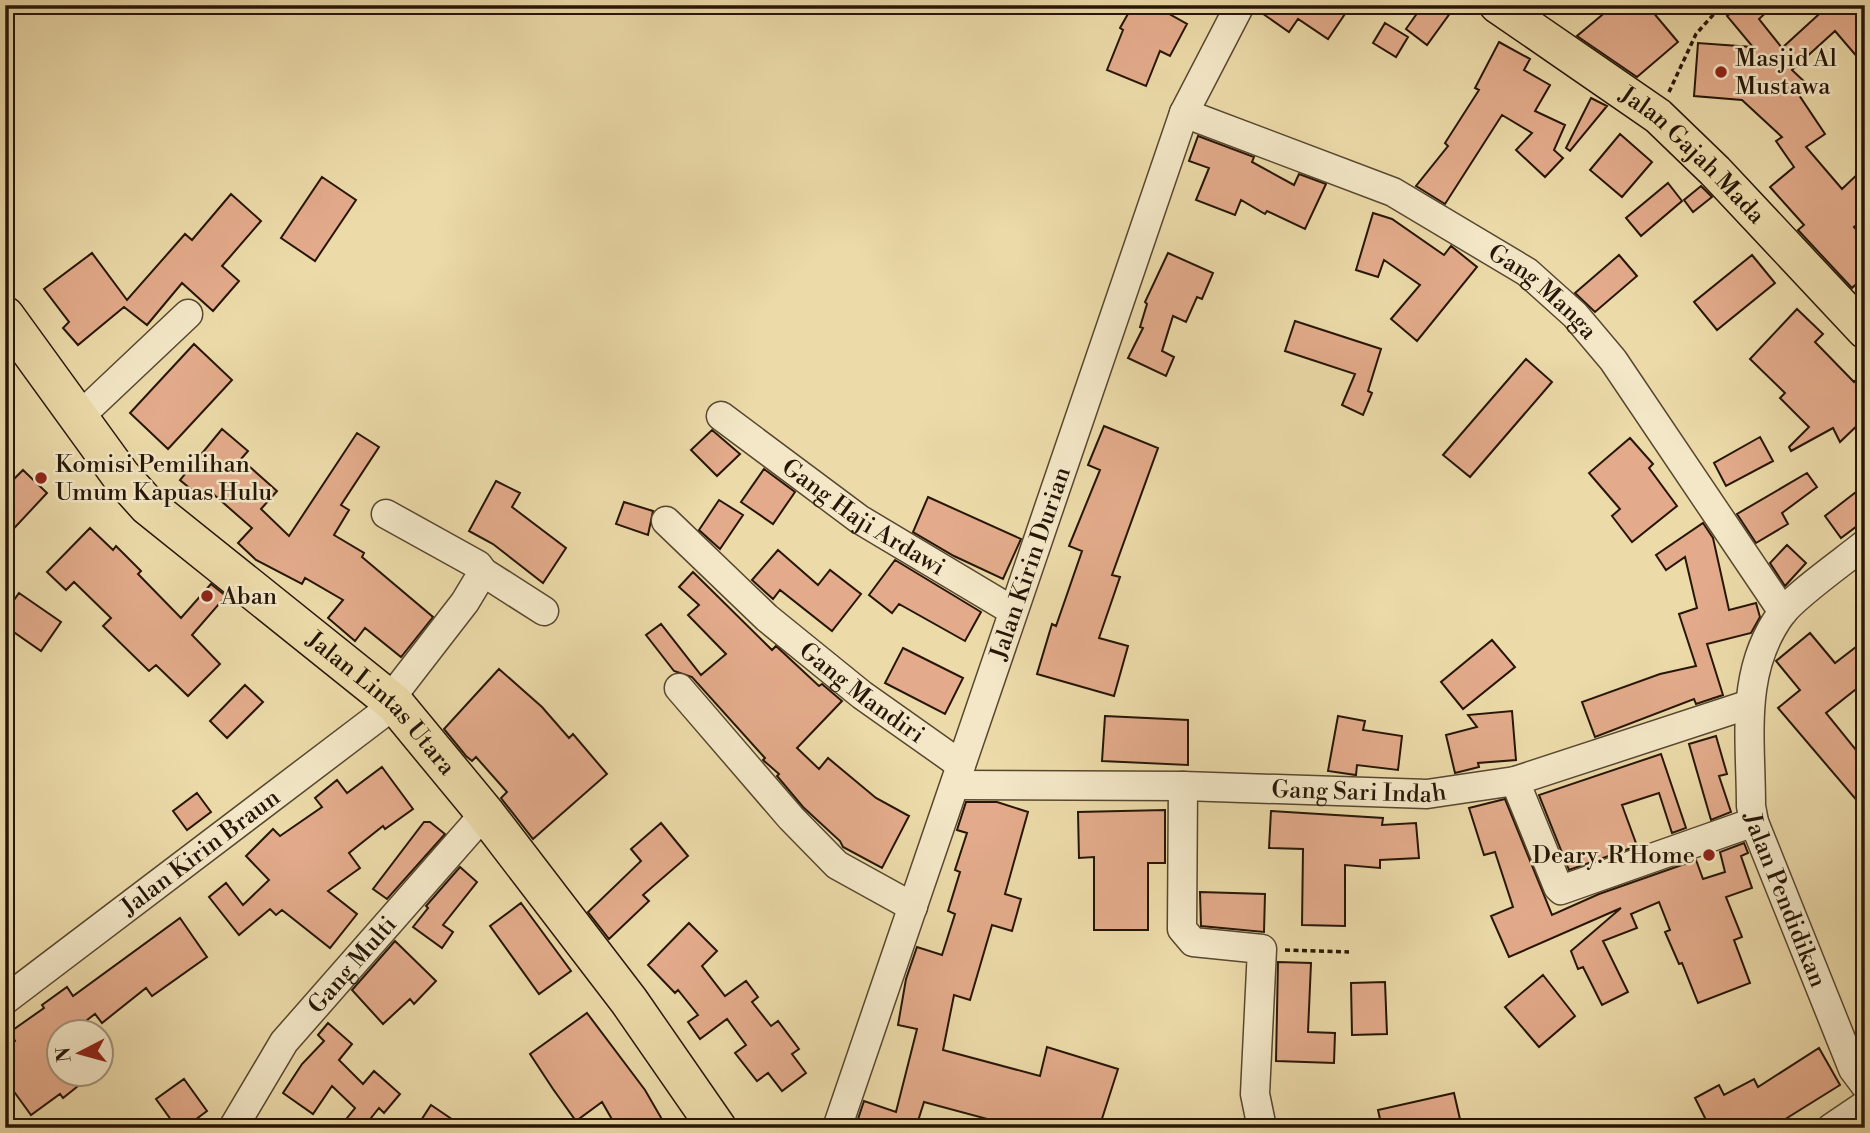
<svg xmlns="http://www.w3.org/2000/svg" width="1870" height="1133" font-family="'Libre Bodoni',serif">
<rect width="100%" height="100%" fill="#ecdaa9"/>
<filter id="stains"><feTurbulence type="fractalNoise" baseFrequency=".00286" numOctaves="4"/><feColorMatrix values="0 0 0 0 .2 0 0 0 0 .09 0 0 0 0 .02 0 0 0 .5 -.17"/></filter>
<radialGradient id="worn" r=".72"><stop offset=".6" stop-color="#630" stop-opacity="0"/><stop offset="1" stop-color="#630" stop-opacity=".3"/></radialGradient>
<path fill="#e3ab8b" stroke="#261607" stroke-width="2" d="M1133,5H1153L1187,24L1170,56L1160,51L1146,86L1107,70L1123,30L1120,28Z
M1256,5H1351L1328,39L1298,19L1289,32L1256,9Z
M1423,5H1456L1427,45L1406,29Z
M1614,5H1647L1678,42L1637,77L1577,36Z
M1741,5H1774L1759,19L1782,48L1829,5H1848L1865,24V66L1835,31L1792,70L1808,85L1799,95L1825,134L1806,147L1842,189L1865,167V217L1854,227L1865,239V276L1852,288L1798,230L1804,225L1770,187L1794,167L1776,141L1782,137L1742,100L1694,96L1698,43L1753,47L1727,16Z
M1385,23L1408,37L1396,57L1373,43Z
M1499,42L1530,59L1524,70L1550,85L1535,111L1565,125L1554,150L1563,158L1545,177L1516,150L1532,133L1502,115L1445,204L1416,186L1448,146L1445,143L1479,90L1475,88Z
M1591,98L1607,106L1570,151L1566,148Z
M1620,134L1652,162L1622,197L1590,170Z
M1198,136L1254,157L1252,162L1294,185L1299,174L1326,184L1305,229L1267,211L1265,214L1241,200L1235,215L1196,200L1209,168L1189,161Z
M322,177L356,200L315,261L281,238Z
M1668,183L1682,201L1641,236L1626,218Z
M1701,186L1712,197L1693,212L1684,200Z
M231,194L261,221L222,266L239,281L213,311L182,283L147,325L124,307L78,345L63,328L69,322L44,289L92,253L127,300L185,234L192,240Z
M1373,213L1392,219L1444,255L1451,246L1477,267L1417,341L1391,319L1420,285L1384,260L1378,277L1356,270Z
M1168,253L1213,273L1202,299L1197,297L1186,322L1173,316L1162,351L1174,357L1166,376L1128,358L1143,328L1140,327L1147,304L1145,302Z
M1619,255L1637,276L1595,312L1575,293Z
M1752,255L1775,283L1717,330L1694,302Z
M1797,309L1823,334L1815,342L1854,382L1865,371V418L1840,442L1833,428L1791,451L1789,447L1809,427L1780,398L1785,393L1750,359Z
M1295,321L1381,349L1368,391L1372,393L1363,415L1342,405L1355,374L1285,351Z
M194,344L232,380L168,449L130,413Z
M1526,359L1552,382L1470,477L1443,455Z
M1104,426L1158,448L1112,575L1120,577L1099,638L1128,646L1114,696L1037,674L1052,624L1056,626L1082,551L1069,546L1100,470L1088,465Z
M222,429L248,451L241,459L277,491L261,509L289,536L357,433L379,447L341,505L349,510L334,535L364,553L362,557L433,617L401,657L365,628L355,641L328,618L343,600L305,578L302,584L256,560L238,543L252,528L212,493L205,501L180,480Z
M712,430L740,454L717,476L691,450Z
M1760,437L1773,461L1726,486L1714,463Z
M1630,438L1653,464L1649,468L1677,506L1632,542L1612,516L1620,509L1589,473Z
M764,469L795,492L773,524L741,502Z
M23,470L47,493L5,538V488Z
M1807,473L1817,487L1782,513L1788,524L1756,543L1737,514Z
M496,481L520,493L512,507L566,548L543,583L493,544L469,531Z
M1865,485V520L1841,538L1825,516Z
M928,497L1021,539L1003,579L954,556L913,532Z
M719,500L743,515L720,549L699,530Z
M624,502L653,511L648,535L616,524Z
M1703,523L1713,538L1729,610L1756,603L1760,617L1751,633L1707,644L1723,695L1696,704L1694,699L1595,737L1582,702L1660,674L1696,666L1679,614L1697,608L1685,557L1666,570L1656,555Z
M90,528L113,550L116,546L141,571L138,574L181,618L211,584L226,596L192,635L220,664L188,696L156,665L149,671L103,626L111,618L74,582L66,590L47,572Z
M1787,545L1806,563L1785,586L1770,563Z
M778,550L818,585L830,570L861,594L832,631L780,590L773,599L752,580Z
M895,560L981,612L965,641L899,604L892,613L869,595Z
M693,572L772,650L776,646L819,686L822,684L842,701L797,748L819,769L828,758L876,798L909,816L882,868L843,847L840,841L803,807L777,776L779,774L763,760L765,758L692,677L674,671L646,635L661,624L701,675L726,654L688,615L699,605L679,587Z
M19,593L61,622L41,651L5,626V613Z
M1810,633L1835,663L1865,640V682L1826,713L1865,761V810L1778,708L1800,690L1776,661Z
M1492,640L1515,667L1463,709L1441,682Z
M903,648L963,678L945,714L885,683Z
M499,669L542,707L569,738L573,734L607,774L533,839L501,798L507,792L476,757L472,761L466,756L444,729Z
M245,685L263,702L227,738L210,721Z
M1512,711L1516,760L1478,763L1479,767L1455,773L1446,735L1477,727L1468,715Z
M1105,716L1188,720V765L1102,761Z
M1338,716L1365,721L1363,730L1402,736L1398,770L1357,765L1356,775L1328,771Z
M1716,736L1727,774L1719,776L1731,812L1711,820L1689,744Z
M1661,754L1686,828L1672,833L1659,793L1622,805L1637,846L1569,870L1539,795Z
M382,767L413,809L385,829L383,826L349,853L360,868L328,891L357,914L330,948L282,910L276,915L270,909L239,935L209,897L226,883L243,905L269,880L246,856L273,829L280,836L322,807L315,798L337,780L347,793Z
M197,793L211,812L187,830L173,811Z
M1505,799L1552,915L1599,894L1696,860L1703,879L1725,872L1720,852L1744,843L1748,853L1741,856L1752,888L1726,897L1742,937L1734,940L1750,983L1698,1003L1682,963L1679,964L1665,932L1670,930L1659,902L1631,914L1637,928L1603,941L1628,992L1602,1005L1583,967L1578,969L1571,951L1621,908L1509,957L1491,916L1513,907L1495,852L1484,855L1469,808Z
M966,802H997L1028,812L1005,894L1021,899L1012,931L992,925L970,1000L954,995L943,1050L1040,1076L1047,1047L1118,1069L1099,1128H1021L924,1102L918,1121L932,1128H855L864,1101L896,1112L917,1029L898,1025L906,979L917,947L942,955L955,914L948,911L960,872L955,870L967,833L957,830Z
M1165,810V863H1148V930H1094V857L1079,858L1078,812Z
M1271,811L1383,818L1382,825L1416,823L1419,858L1380,860V868L1345,865V926L1302,925L1303,849L1269,848Z
M424,822H430L445,834L387,899L373,889Z
M661,823L688,856L643,895L649,901L609,939L588,912L641,861L631,849Z
M460,867L477,882L443,925L453,932L442,948L413,927L428,908L426,906Z
M1200,892L1265,894L1264,932L1201,926Z
M521,903L571,971L539,994L490,926Z
M180,918L207,957L152,996L146,988L102,1023L95,1014L71,1032H60V1074H93L63,1098L60,1094L31,1115L15,1093L5,1099V1048L15,1041L10,1032L44,1008L42,1005L67,987L73,996Z
M689,923L717,951L702,966L725,996L746,981L758,997L752,1002L771,1026L778,1021L799,1049L792,1054L806,1073L782,1091L768,1073L757,1081L735,1053L746,1045L727,1019L700,1039L688,1022L698,1015L678,990L675,993L648,965Z
M395,941L436,981L414,1004L410,999L383,1024L352,990Z
M1278,962L1311,963L1308,1032L1335,1033L1334,1063L1276,1061Z
M1543,975L1575,1016L1539,1047L1505,1007Z
M1385,982L1387,1034L1352,1035L1351,983Z
M587,1013L645,1090L667,1128H617L602,1102L576,1121L553,1089L530,1054Z
M328,1023L352,1044L339,1060L363,1084L374,1071L400,1094L384,1113L379,1108L363,1128H339L355,1108L332,1086L313,1114L283,1093L302,1064L324,1041L318,1035Z
M1819,1048L1840,1085L1771,1128H1710L1695,1098L1719,1085L1724,1095L1754,1079L1758,1087Z
M184,1079L207,1111L184,1128H177L156,1099Z
M1454,1093L1462,1128H1382L1378,1110Z
M431,1105L465,1128H416Z"/>
<g fill="none" stroke-linecap="round" stroke-linejoin="round">
<defs>
<g id="minor">
<path id="s1" d="M1184,113L1393,192L1527,272L1575,315L1613,360L1783,612"/>
<path id="s2" d="M721,416L859,519L1013,611"/>
<path d="M79,417L188,314"/>
<path d="M386,514L478,565L483,572L465,602L390,699"/>
<path id="s3" d="M666,521L767,618L862,695L961,765"/>
<path id="s4" d="M1865,544C1844,561 1797,594 1782,613C1739,671 1751,738 1751,806L1754,822L1853,1069L1865,1085"/>
<path d="M483,572L544,611"/>
<path d="M679,688L791,818L837,865L913,907"/>
<path d="M1515,781L1558,887L1561,890L1754,822"/>
<path id="s5" d="M955,785L1183,786L1427,794L1515,781L1750,704"/>
<path d="M1183,786L1182,929L1193,942L1262,949L1255,1094L1262,1128"/>
<path id="s6" d="M5,1000L395,704"/>
<path id="s7" d="M233,1128L284,1042L485,813"/>
<path id="s8" d="M837,1128L1184,113L1240,5"/>
<path d="M1831,1128L1865,1105"/>
</g>
<g id="major">
<path id="s9" d="M1497,5L1658,116L1715,171L1865,331"/>
</g>
<g id="highway">
<path id="s10" d="M5,316L121,476L148,506L395,704L485,813L629,1001L717,1128"/>
</g>
</defs>
<use href="#minor" stroke="#584730" stroke-width="31"/>
<use href="#major" stroke="#261607" stroke-width="38"/>
<use href="#highway" stroke="#261607" stroke-width="41"/>
<path stroke="#261607" stroke-width="3.5" stroke-dasharray="5 3.5" stroke-linecap="butt" d="M1669,92L1696,34L1722,5
M1285,950L1349,952"/>
<use href="#minor" stroke="#f3e7c7" stroke-width="28"/>
<use href="#major" stroke="#ecdaa9" stroke-width="35"/>
<use href="#highway" stroke="#ecdaa9" stroke-width="38"/>
</g>
<g fill="#8f2418" stroke="#f3e7c7" stroke-width="2.5">
<circle cx="1721" cy="72" r="7"/>
<circle cx="41" cy="478" r="7"/>
<circle cx="207" cy="596" r="7"/>
<circle cx="1709" cy="855" r="7"/>
</g>
<g text-anchor="middle" stroke-width="5" stroke-linejoin="round" paint-order="stroke">
<g font-size="24" fill="#261607" stroke="#f3e7c7" text-anchor="start">
<text x="1735" y="66">Masjid Al<tspan x="1735" dy="28">Mustawa</tspan></text>
<text x="55" y="472">Komisi Pemilihan<tspan x="55" dy="28">Umum Kapuas Hulu</tspan></text>
<text x="221" y="604">Aban</text>
<text x="1695" y="863" text-anchor="end">Deary. R Home</text>
</g>
<g font-size="24" fill="#261607" stroke="#f3e7c7">
<text dy="8" stroke="none"><textPath href="#s9" startOffset="247">Jalan Gajah Mada</textPath></text>
<text dy="8" stroke="none"><textPath href="#s1" startOffset="404">Gang Manga</textPath></text>
<text dy="8" stroke="none"><textPath href="#s2" startOffset="175">Gang Haji Ardawi</textPath></text>
<text dy="8" stroke="none"><textPath href="#s8" startOffset="597">Jalan Kirin Durian</textPath></text>
<text dy="8" stroke="none"><textPath href="#s3" startOffset="261">Gang Mandiri</textPath></text>
<text dy="8" stroke="none"><textPath href="#s10" startOffset="544">Jalan Lintas Utara</textPath></text>
<text dy="8" stroke="none"><textPath href="#s5" startOffset="404">Gang Sari Indah</textPath></text>
<text dy="8" stroke="none"><textPath href="#s6" startOffset="245">Jalan Kirin Braun</textPath></text>
<text dy="8" stroke="none"><textPath href="#s4" startOffset="408">Jalan Pendidikan</textPath></text>
<text dy="8" stroke="none"><textPath href="#s7" startOffset="203">Gang Multi</textPath></text>
</g>
</g>
<rect width="1870" height="1133" fill="none" stroke="#ecdaa9" stroke-width="28"/>
<rect x="7" y="7" width="1856" height="1119" fill="none" stroke="#261607" stroke-width="3.5"/>
<rect x="14" y="14" width="1842" height="1105" fill="none" stroke="#261607" stroke-width="2"/>
<g transform="translate(80 1053) rotate(264)"><circle r="33" fill="#f3e7c7" stroke="#a1937a" stroke-width="2"/>
<path d="M0-5L12 26L0 18L-12 26Z" fill="#8f2418"/>
<text y="-10" font-size="19" font-weight="bold" text-anchor="middle" fill="#261607">N</text>
</g>
<rect width="100%" height="100%" filter="url(#stains)"/>
<rect width="100%" height="100%" fill="url(#worn)"/>
</svg>
